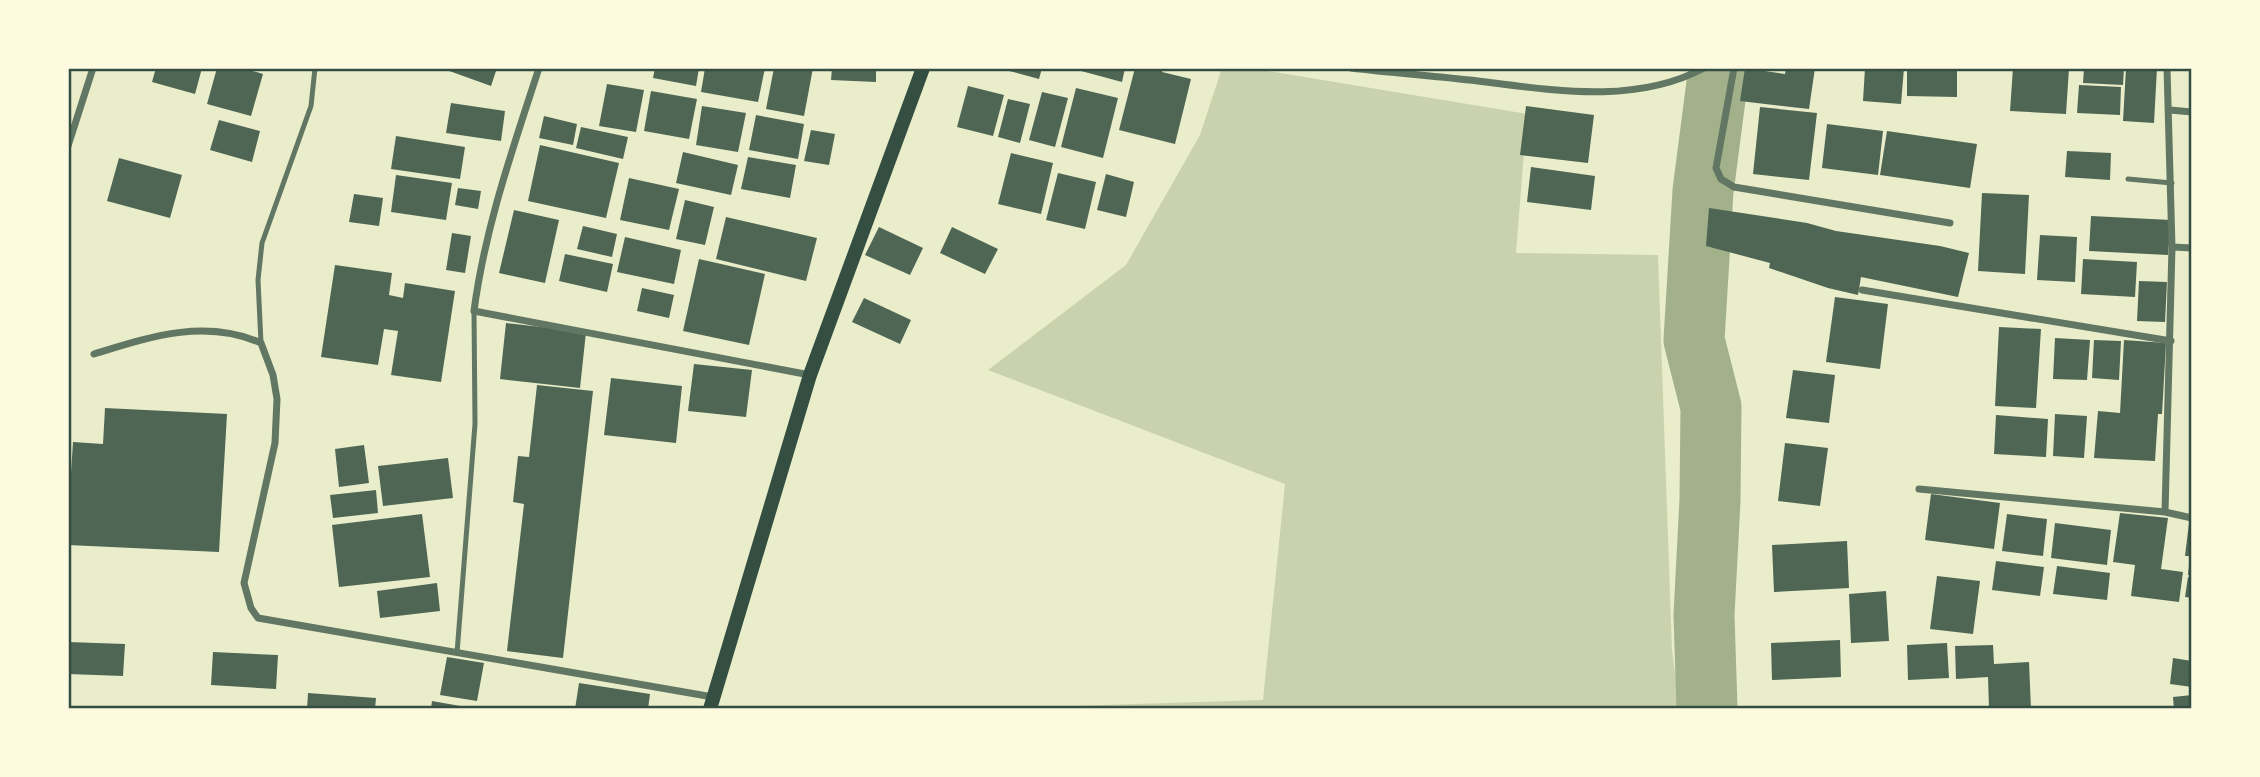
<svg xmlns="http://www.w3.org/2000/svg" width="2260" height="777" font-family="Quicksand,sans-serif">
<rect width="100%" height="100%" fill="#e9edc9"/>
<path fill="#cad2ad" d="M1222,68H1250L1527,114L1516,253L1658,255L1672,650L1680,709H976L1263,700L1285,484L988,370L1126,265L1200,135Z"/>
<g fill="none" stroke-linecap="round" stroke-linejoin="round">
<path stroke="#a3b18a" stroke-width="61" d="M1707,709L1704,615L1710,500L1711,407L1694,340L1703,191L1719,68"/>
</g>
<path fill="#4f6655" d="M156,68H202L195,94L152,82Z
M217,68H243L263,74L251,116L207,104Z
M441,68H497L491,86Z
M655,68H699L696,86L653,78Z
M705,68H765L758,102L701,92Z
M774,68H813L804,116L766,109Z
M832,68H876V82L831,80Z
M998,68H1042L1039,79Z
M1070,68H1125L1122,82Z
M1135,68H1163L1162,72L1191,79L1175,144L1119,130Z
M1745,68L1785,74L1786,68H1815L1809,109L1740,101Z
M1865,68H1904L1901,104L1863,101Z
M1907,68H1957V97L1907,96Z
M2013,68H2069L2066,114L2010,111Z
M2084,68H2124L2123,85L2083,83Z
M2126,68H2157L2154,123L2123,121Z
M607,84L644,90L636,132L599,126Z
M2079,85L2121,87L2120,115L2077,113Z
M968,86L1004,95L993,136L957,127Z
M1076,88L1118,98L1103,158L1061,147Z
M651,91L697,99L689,139L644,131Z
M1042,92L1068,98L1055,147L1029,140Z
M1008,99L1030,104L1020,143L998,137Z
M451,103L505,111L501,141L446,133Z
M702,106L746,113L738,152L696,145Z
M1526,106L1594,115L1588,163L1520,155Z
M1760,107L1817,113L1809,180L1753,174Z
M756,115L804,124L798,159L749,150Z
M544,116L577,124L573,145L539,138Z
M219,120L260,131L252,162L210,150Z
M1827,124L1883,131L1878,175L1822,168Z
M581,127L628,137L623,159L576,148Z
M811,130L835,134L829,165L804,161Z
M1887,131L1977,144L1970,188L1880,175Z
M396,136L465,147L460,179L391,169Z
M540,145L619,163L606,218L528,201Z
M2067,151L2111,153L2110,180L2065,177Z
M683,152L738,165L731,195L676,183Z
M1011,153L1053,163L1041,214L998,204Z
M748,157L796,165L790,198L741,189Z
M119,158L182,175L170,218L107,201Z
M1531,167L1595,176L1591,210L1527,202Z
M1058,173L1096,182L1085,229L1046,220Z
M1106,174L1134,182L1126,217L1097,210Z
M396,175L452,183L446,220L391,212Z
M629,178L679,189L669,230L620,220Z
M458,188L481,191L478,209L455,205Z
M1982,193L2029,195L2025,274L1978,271Z
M354,194L383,198L379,226L349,222Z
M685,200L714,207L705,245L676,239Z
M1709,208L1807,223L1836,231L1940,246L1969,253L1958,297L1861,277L1858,295L1828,288L1769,268L1770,263L1706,246Z
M514,210L559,220L545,283L499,273Z
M2091,216L2171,220L2168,255L2089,251Z
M726,217L817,238L806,281L716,259Z
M583,226L617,234L612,257L577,249Z
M879,227L923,248L910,275L865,255Z
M952,227L998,249L985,274L940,253Z
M452,233L471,236L465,273L446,270Z
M2040,235L2077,237L2075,282L2037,280Z
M625,237L681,250L674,284L617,272Z
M565,254L613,264L607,292L559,281Z
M699,259L765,274L749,345L683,331Z
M2083,259L2137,262L2135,297L2081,294Z
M335,265L392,273L389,295L403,298L405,283L455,291L441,382L391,375L398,331L384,329L378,365L321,357Z
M2139,281L2167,282L2165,322L2137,321Z
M642,288L674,295L669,318L637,311Z
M1835,297L1888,304L1880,369L1826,362Z
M864,298L911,320L900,344L852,322Z
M506,323L586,332L580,388L500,379Z
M1999,327L2041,329L2036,408L1995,406Z
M2055,338L2090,340L2087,380L2053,379Z
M2094,340L2121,341L2119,380L2092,378Z
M2124,340L2166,343L2162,414H2158L2155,461L2094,458L2098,411L2120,413Z
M694,364L752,370L746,417L688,411Z
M1793,370L1835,375L1829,423L1786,418Z
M611,378L682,386L676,443L604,435Z
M537,385L593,391L563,658L507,651L524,504L513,502L518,456L529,457Z
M105,408L227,414L219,552L68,545V488H70L73,442L103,444Z
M2055,414L2087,416L2084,458L2053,456Z
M1996,415L2048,419L2046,457L1994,454Z
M1785,443L1828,448L1820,506L1778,501Z
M364,445L369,483L339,487L335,449Z
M448,458L453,498L383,506L378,466Z
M376,490L378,513L333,518L330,495Z
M1931,494L2000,503L1994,549L1925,540Z
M2120,513L2168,518L2161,569L2183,572L2179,602L2131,596L2135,565L2113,562Z
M422,514L430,577L339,587L332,525Z
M2007,514L2047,519L2043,556L2002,551Z
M2055,523L2111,530L2107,565L2051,558Z
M2189,523H2192V575H2188L2190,556H2185Z
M1847,541L1849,588L1774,592L1772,545Z
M1996,561L2044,567L2040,596L1992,590Z
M2057,566L2110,573L2107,600L2053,594Z
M1937,576L1980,581L1973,634L1930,629Z
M2188,577L2192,578V598L2185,597Z
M437,583L440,611L380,618L377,591Z
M1886,591L1889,641L1851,643L1849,594Z
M1840,640L1841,677L1772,680L1771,643Z
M68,642L125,644L123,676L68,674Z
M1947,643L1949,678L1908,680L1907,645Z
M1993,645L1994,664L2029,662L2031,709H1989L1988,677L1956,679L1955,646Z
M213,652L278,655L276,689L211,685Z
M447,657L484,663L477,701L440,695Z
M2173,658L2192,661V687L2170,684Z
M579,683L650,694L648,709H575Z
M308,693L376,698L375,709H307Z
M2192,695V709H2174L2173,697Z
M432,701L466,707V709H431Z"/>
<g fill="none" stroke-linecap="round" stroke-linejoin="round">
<path stroke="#617663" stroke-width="5" d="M2128,179L2172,183
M261,343L258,280L262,243L311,106L315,68
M457,653L475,424L474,311"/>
<path stroke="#617663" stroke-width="7" d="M539,68C513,148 485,227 474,311L810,375
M1351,68C1393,73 1436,76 1478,81C1552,90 1635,105 1704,68
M1734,68L1716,168L1721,179L1734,187L1950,223
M2170,110L2192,112
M68,146L93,68
M2172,247L2192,248
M1862,290L2171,341
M94,354C149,337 205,318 261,343L273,375L277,399L275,443L244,583L251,608L258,618L713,697
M1919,489L2165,512L2192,518
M2165,512L2172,247L2167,68"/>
<path stroke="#344e41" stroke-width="14" d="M710,709L810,375L923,68"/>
</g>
<rect width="2260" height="777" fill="none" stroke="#fefae0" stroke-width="140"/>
<rect x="70" y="70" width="2120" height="637" fill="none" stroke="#344e41" stroke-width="2.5"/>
</svg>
